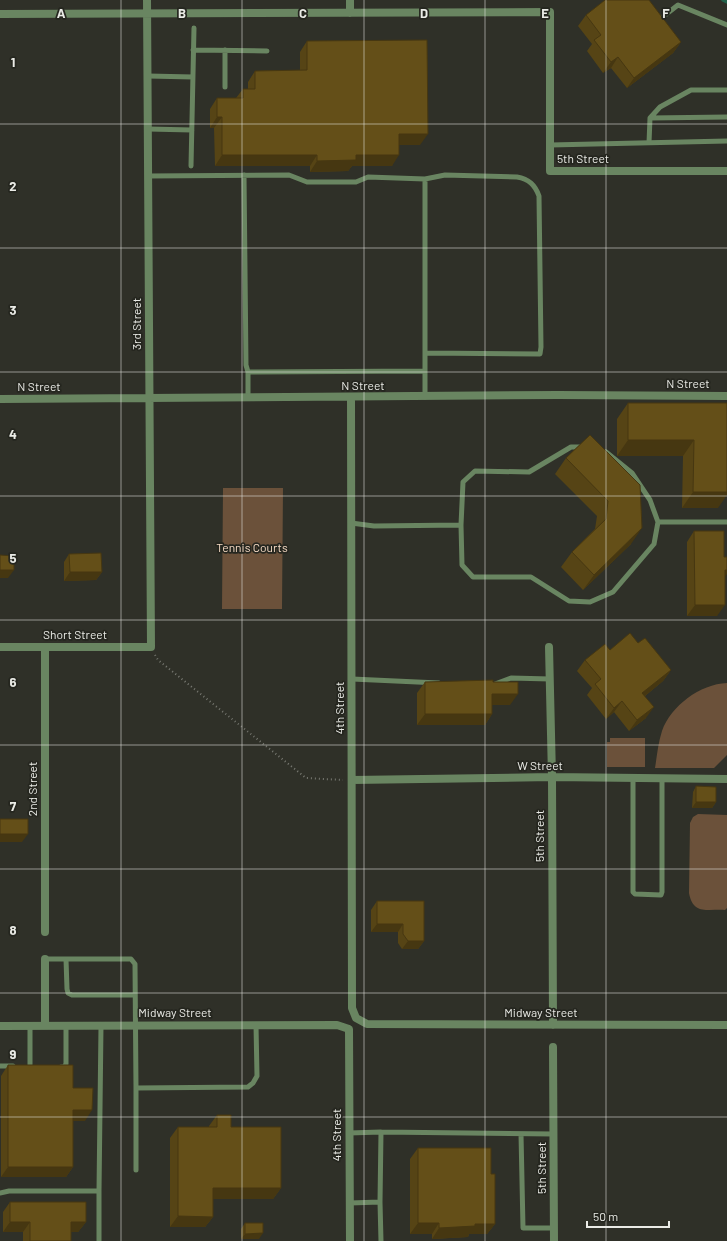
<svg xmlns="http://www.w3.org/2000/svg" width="727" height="1241" font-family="Barlow,sans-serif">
<rect width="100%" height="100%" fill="#2f3028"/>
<path fill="#6b513a" d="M223,488H283L282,609H222Z
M727,683V755L714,768H655C657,756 658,743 662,731C671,706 700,684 727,683Z
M610,738H645V767H607V742H610Z
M698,814L727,815V908L725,910C707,909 693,915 689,893L690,823L693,817Z"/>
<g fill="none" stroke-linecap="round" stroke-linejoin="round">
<path stroke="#22614a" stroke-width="3.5" d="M723,0L727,2"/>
<path stroke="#787972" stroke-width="2" stroke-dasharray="1 3" stroke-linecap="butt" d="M155,655L158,660L306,778L343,780"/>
<path stroke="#698561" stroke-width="5" d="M660,19L678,5L727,25
M193,50L267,51
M148,76L193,77
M225,87V50
M650,118L727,117
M148,129L192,130
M649,143L650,118L660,107L691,90H727
M550,145L727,141
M191,166L194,28
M244,175L246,365L248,372V398
M148,176L289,175L307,182H356L368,177L425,179L445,175L517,177C529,179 535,185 539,196L541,347L540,354L425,353V397
M425,179V353
M248,372L425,371
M606,452L632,473L650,500L658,522H727
M351,523L374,526L461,525L463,482L475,471L529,472L571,447H583
M461,525L462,565L473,577H531L569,601L590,602L613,592L654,544L658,522
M352,679L439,683
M495,684L511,678L550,679
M633,778V892L635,894L661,895L662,892V779
M45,959H131L135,964L136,1088L248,1087L253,1083L257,1076L256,1025
M66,959L67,989L68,993L72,995H135
M30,1026V1067
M0,1066H13
M61,1067H64L66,1064V1026
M136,1088V1170
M381,1132L554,1134
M349,1133L381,1132L380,1202
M521,1134L523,1228H554
M99,1191L101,1026
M0,1193L9,1191H99V1241
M350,1203L380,1202L381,1241"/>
<path stroke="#698561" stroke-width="8" d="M350,0V13
M0,14L550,12V171H727
M351,398L352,1008L356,1018L367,1024L727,1025
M0,399L558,395L727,396
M0,647H151L147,0
M45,647V932
M549,647L552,777L553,1025
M352,780L552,777L727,779
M0,1026L337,1025L349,1029L350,1241
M45,1026V959
M553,1047L554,1241"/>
</g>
<path fill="#564415" d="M586,15L681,42L673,53L627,88L611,68L603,73L587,51L592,44L578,26Z
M307,41L420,145H399L392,166H352L348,171L310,172V166H215L214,128H210V109L217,98H236L243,89H248V82L255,71L300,70V52Z
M628,403H727L718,508H682L683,456H617V419Z
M590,435L631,544L583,590L561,567L572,552L595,529L597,516L555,474L566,458Z
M694,531L724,557L725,577L717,616H687V542Z
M69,554L102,572L96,580L64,581V562Z
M638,643L671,670L663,681L645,696L646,718L629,731L614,712L606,719L587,695L592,688L577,671L585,660L610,650Z
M425,682H493L510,705H492V714L485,725H417V693Z
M696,786L716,802L712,808H692L693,792Z
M377,901L424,941L418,949H402L398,943V932H371V910Z
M8,1065L73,1088L85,1121H73V1167L66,1177H1V1076Z
M217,1115L231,1127L281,1188L273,1199H213V1217L205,1227H170V1138L178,1127H209V1126Z
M418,1148L491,1174L495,1224L487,1234H469L468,1237L432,1239V1234H410V1159Z
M10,1202L86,1222L78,1232H71V1241H23V1232H3V1212Z
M245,1223L259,1239H241V1229Z"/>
<path fill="#463711" d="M681,42L673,53L627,88L634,78Z
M618,57L611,68L603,73L611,62Z
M217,117H222L214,128H210Z
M399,134H428L420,145H392Z
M222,155H317L310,166H215Z
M356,155H399L392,166H352L348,171L310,172L317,161Z
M628,440H694L683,456H617Z
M693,492H727V495L718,508H682Z
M642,528L631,544L583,590L594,575Z
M0,570H14L8,578H0Z
M725,570H727V574L722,581Z
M70,572H102L96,580L64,581Z
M695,605H725L717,616H687Z
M671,670L663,681L635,704L642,693Z
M492,694H518L510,705H485Z
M622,701L614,712L606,719L614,708Z
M654,707L646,718L629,731L637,720Z
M425,714H492L485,725H417Z
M696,802H716L712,808H692Z
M0,834H28L22,842H0Z
M377,924H403L398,932H371Z
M408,941H424L418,949H402Z
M73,1110H92L85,1121H66Z
M8,1167H73L66,1177H1Z
M213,1188H281L273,1199H205Z
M178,1216L213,1217L205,1227H170Z
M10,1222H30L23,1232H3Z
M71,1222H86L78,1232H64Z
M418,1223H439L432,1234H410Z
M475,1224H495L487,1234H469L468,1237L432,1239L439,1228Z
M263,1233L259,1239H241L245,1234Z"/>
<path fill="#644f18" stroke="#463711" d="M605,0H649L681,42L634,78L618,57L611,62L594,40L601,35L586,15Z
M427,40L428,134H399V155H356V160L317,161V155H222V117H217V98H243V89H255V71L307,70V41Z
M628,403H727V492H693L694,440H628Z
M590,435L640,485L642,528L594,575L572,552L606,519L608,501L566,458Z
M694,531H724V557H727V570H725V605H695Z
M101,553L102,572H70L69,554Z
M0,555L14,556V570H0Z
M630,633L638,643L645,638L671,670L642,693L654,707L637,720L622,701L614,708L595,684L601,679L585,660L605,644L610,650Z
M493,680V682H518V694H492V714H425V682Z
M696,786L716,787V802H696Z
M0,819H28V834H0Z
M377,901H424V941H408L403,934V924H377Z
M8,1065H73V1088H93L92,1110H73V1167H8Z
M217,1115H231V1127H281V1188H213V1217L178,1216V1127H217Z
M418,1148H491V1174H495V1224H475V1226L439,1228V1223H418Z
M10,1202H86V1222H71V1241H30V1222H10Z
M245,1223H263V1233L245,1234Z"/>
<path fill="none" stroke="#eaebe6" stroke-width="1" stroke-opacity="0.55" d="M121,0V1241M242,0V1241M364,0V1241M485,0V1241M606,0V1241M0,124H727M0,248H727M0,372H727M0,496H727M0,620H727M0,745H727M0,869H727M0,993H727M0,1117H727"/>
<g text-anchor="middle" stroke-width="3.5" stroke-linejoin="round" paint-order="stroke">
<g font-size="12" fill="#eaebe6" stroke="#25261f">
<text x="583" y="163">5th Street</text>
<text transform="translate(137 324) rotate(-90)" y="4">3rd Street</text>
<text x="688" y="388">N Street</text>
<text x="363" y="390">N Street</text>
<text x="39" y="391">N Street</text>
<text x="75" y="639">Short Street</text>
<text transform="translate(340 708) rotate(-90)" y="4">4th Street</text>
<text x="540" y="770">W Street</text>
<text transform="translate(33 789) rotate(-90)" y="4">2nd Street</text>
<text transform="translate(540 836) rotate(-90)" y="4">5th Street</text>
<text x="175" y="1017">Midway Street</text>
<text x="541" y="1017">Midway Street</text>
<text transform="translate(337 1135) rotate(-90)" y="4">4th Street</text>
<text transform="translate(542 1168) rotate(-90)" y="4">5th Street</text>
</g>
<g font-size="12" fill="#f5dac4" stroke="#25261f">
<text x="252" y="552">Tennis Courts</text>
</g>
</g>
<g font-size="13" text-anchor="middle" font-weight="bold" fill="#eaebe6" stroke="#25261f" stroke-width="3.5" stroke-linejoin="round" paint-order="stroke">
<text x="61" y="18">A</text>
<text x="182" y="18">B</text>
<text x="303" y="18">C</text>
<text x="424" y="18">D</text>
<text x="545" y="18">E</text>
<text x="666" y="18">F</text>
<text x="13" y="67">1</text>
<text x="13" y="191">2</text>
<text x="13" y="315">3</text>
<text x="13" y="439">4</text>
<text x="13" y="563">5</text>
<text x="13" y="687">6</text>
<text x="13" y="811">7</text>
<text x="13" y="935">8</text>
<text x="13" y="1059">9</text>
</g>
<path d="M587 1221v6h82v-6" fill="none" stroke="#eaebe6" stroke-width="2"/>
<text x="593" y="1221" font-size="12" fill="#eaebe6" stroke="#25261f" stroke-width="3" paint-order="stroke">50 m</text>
</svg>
